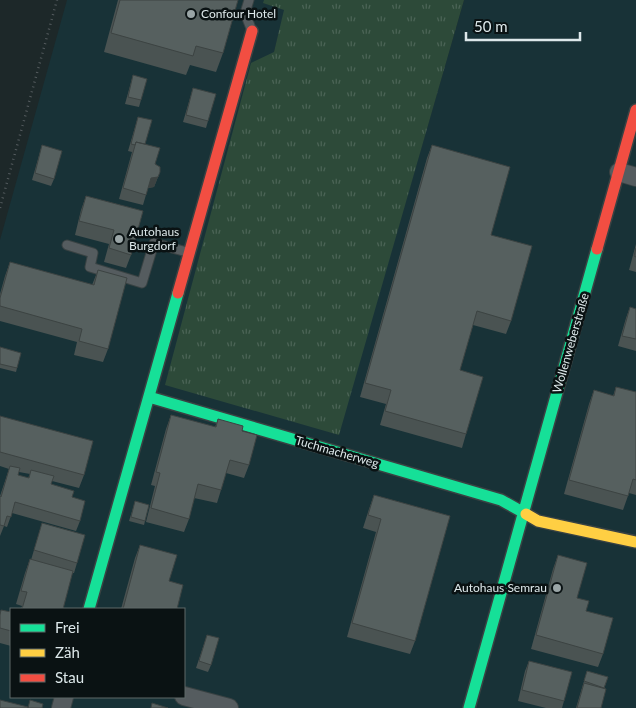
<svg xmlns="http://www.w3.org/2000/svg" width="636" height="708" font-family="Lato,sans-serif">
<defs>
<pattern id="grass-tufts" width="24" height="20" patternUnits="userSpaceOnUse" patternTransform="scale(1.25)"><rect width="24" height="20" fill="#2d4a39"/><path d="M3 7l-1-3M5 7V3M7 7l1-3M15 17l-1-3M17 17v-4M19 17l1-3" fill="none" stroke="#4b6456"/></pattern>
</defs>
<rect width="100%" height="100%" fill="#1d2829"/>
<path fill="#183237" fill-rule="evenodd" d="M67,0H264V3L285,10L274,52L338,435L464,0H636V708H0V240ZM11,609H184V697H11Z"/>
<path fill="url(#grass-tufts)" d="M264,0H464L339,435L165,385L251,63L274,52L284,10L263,3Z"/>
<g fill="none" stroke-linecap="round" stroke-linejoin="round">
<defs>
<path id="lane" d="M249,0L245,13L252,31
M67,245L93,253L90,267L142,283L154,243L187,252"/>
<path id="street" d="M619,172L636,177
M184,696L229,708
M61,708L64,697"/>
<path id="fast" d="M149,397L501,500L526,514
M89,609L178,293
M469,708L597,249"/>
<path id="slow" d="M526,514L538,521L636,542"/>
<path id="jam" d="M597,249L636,110
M178,293L252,31"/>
</defs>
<use href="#lane" stroke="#394243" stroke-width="11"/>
<use href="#street" stroke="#394243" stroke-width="20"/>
<use href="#fast" stroke="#394243" stroke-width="14"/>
<use href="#slow" stroke="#394243" stroke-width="14"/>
<use href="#jam" stroke="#394243" stroke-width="14"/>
<path stroke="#545b5e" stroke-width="2.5" stroke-dasharray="1 4" stroke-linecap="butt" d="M0,208L57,0"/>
<use href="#lane" stroke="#555c5f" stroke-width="9"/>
<use href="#street" stroke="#555c5f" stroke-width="18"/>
<use href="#fast" stroke="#16e098" stroke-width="11"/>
<use href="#slow" stroke="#ffcf43" stroke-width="11"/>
<use href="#jam" stroke="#f24e42" stroke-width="11"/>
</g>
<path fill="#4a5352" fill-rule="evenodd" d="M118,0H238L223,53L216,72L190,65L186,75L104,52Z
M133,75L141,100L139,107L125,104Z
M193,88L208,121L206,128L183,122Z
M138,117L145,144L160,172L154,187L148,188L143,205L119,199L132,152L128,151Z
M42,145L54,179L51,186L32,180Z
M432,145L491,235L511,321L506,334L473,325L460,370L466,434L462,448L380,425L386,404L360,397L427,158Z
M86,196L143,211L131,255L126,268L104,262L109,244L75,235L81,210Z
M636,244V272L629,270Z
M10,262L92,285L98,270L108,349L103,362L74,355L77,342L0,321V294L5,276Z
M630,307L636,309V351L618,346L626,318Z
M0,347L17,368L16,372L0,368Z
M616,387L636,392V495L629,493L623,510L564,494L589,404L594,390L613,396Z
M171,415L215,427L218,419L242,431L249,465L244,478L226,473L221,490L217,503L194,498L189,519L184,532L146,522L155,486L151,485L166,429Z
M0,416L84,475L79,488L52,481L51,484L72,497L80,521L76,531L12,513L7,527L4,526L0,536V496L9,469L0,466ZM19,472L30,474L28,478L18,475Z
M374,495L450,516L415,641L410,654L347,637L376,532L363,528L369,509Z
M134,505L145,521L144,525L129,521Z
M42,523L77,563L74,573H72L63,609H21L22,606L16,604L25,573L30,559L31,560Z
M140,545L169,581L177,609H121L135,558Z
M558,555L577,598L586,611L603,654L598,667L531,649L553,569Z
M1,610L11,612V646L0,643V613Z
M207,635L211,665L208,672L196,668Z
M529,661L564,701L562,708H546L518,701L525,671Z
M587,671L608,677L604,689L601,708H576Z"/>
<path fill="#3c4342" d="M160,172L154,187L148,188L151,178Z"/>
<path fill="#56605f" stroke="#3c4342" d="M120,0H238L223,53L196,46L193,56L111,33Z
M133,75L147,79L141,100L128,97Z
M193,88L216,94L208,121L186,115Z
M138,117L152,120L145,144L136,142L135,145L131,144Z
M136,142L160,148L155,164L160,167V172L158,177L151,178L146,195L123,188Z
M42,145L62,151L54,179L35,173Z
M432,145L510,167L491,235L532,246L511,321L477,311L460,370L483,377L466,434L385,411L391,390L365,383Z
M86,196L143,211L131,255L109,248L114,230L79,221Z
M636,248V257L634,256Z
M10,262L94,285L98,270L127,278L108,349L79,341L82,329L0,306V298Z
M630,307L636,309V339L622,336Z
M0,347L21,353L17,368L0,364Z
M616,387L636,392V480L633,479L628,496L569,480L594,390L614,396Z
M171,415L216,427L218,419L243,426L242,431L257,435L249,465L230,460L221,490L198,484L189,519L151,508L160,473L156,472Z
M0,416L93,441L84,475L0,452Z
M10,466L20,468L18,475L29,478L31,470L54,476L51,484L74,491L72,497L85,501L80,521L15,502L11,517L7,516L4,526L0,525V496L1,497Z
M374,495L450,516L415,641L352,623L381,519L368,515Z
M135,501L149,505L145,521L131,517Z
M42,523L85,535L77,563L34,550Z
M140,545L177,555L169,581L183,585L177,609H123Z
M558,555L587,563L577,598L589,601L586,611L613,618L603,654L536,635Z
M30,559L73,571L63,609H22L27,592L21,591Z
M1,610L11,612V631L0,628V615Z
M207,635L219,638L211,665L199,661Z
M529,661L572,672L564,701L522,690Z
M587,671L608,677L604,688L584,681Z
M584,683L606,689L601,708H577Z
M0,700L28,707V708H0Z
M30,700L43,704L42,708H28Z
M152,703L168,708H151Z"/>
<g fill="#9aa5a6" stroke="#0a1213" stroke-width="2">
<circle cx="191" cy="14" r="5"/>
<circle cx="119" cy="239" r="5"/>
<circle cx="557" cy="588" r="5"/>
</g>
<g text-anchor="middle" stroke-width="5" stroke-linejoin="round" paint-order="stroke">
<g font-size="12" fill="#dde8ea" stroke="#0a1213" text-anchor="start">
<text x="201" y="18">Confour Hotel</text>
<text x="129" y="236">Autohaus<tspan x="129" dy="14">Burgdorf</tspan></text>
<text x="547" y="592" text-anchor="end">Autohaus Semrau</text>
</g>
<g font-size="12" fill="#dde8ea" stroke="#0a1213">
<text transform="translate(571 343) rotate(-74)" y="4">Wollenweberstraße</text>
<text transform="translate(337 452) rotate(16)" y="4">Tuchmacherweg</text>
</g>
</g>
<rect x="10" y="608" width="175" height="90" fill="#0a1213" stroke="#5e6869"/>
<rect x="20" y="624" width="25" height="8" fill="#16e098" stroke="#5e6869"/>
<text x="55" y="633" font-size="15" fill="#dde8ea">Frei</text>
<rect x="20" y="649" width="25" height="8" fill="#ffcf43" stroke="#5e6869"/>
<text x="55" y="658" font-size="15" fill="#dde8ea">Zäh</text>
<rect x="20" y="674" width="25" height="8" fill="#f24e42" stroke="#5e6869"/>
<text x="55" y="683" font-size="15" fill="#dde8ea">Stau</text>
<path d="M466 32v8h114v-8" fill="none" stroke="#dde8ea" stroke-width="2.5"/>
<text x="474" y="32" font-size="15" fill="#dde8ea" stroke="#0a1213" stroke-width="4" paint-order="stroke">50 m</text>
</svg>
